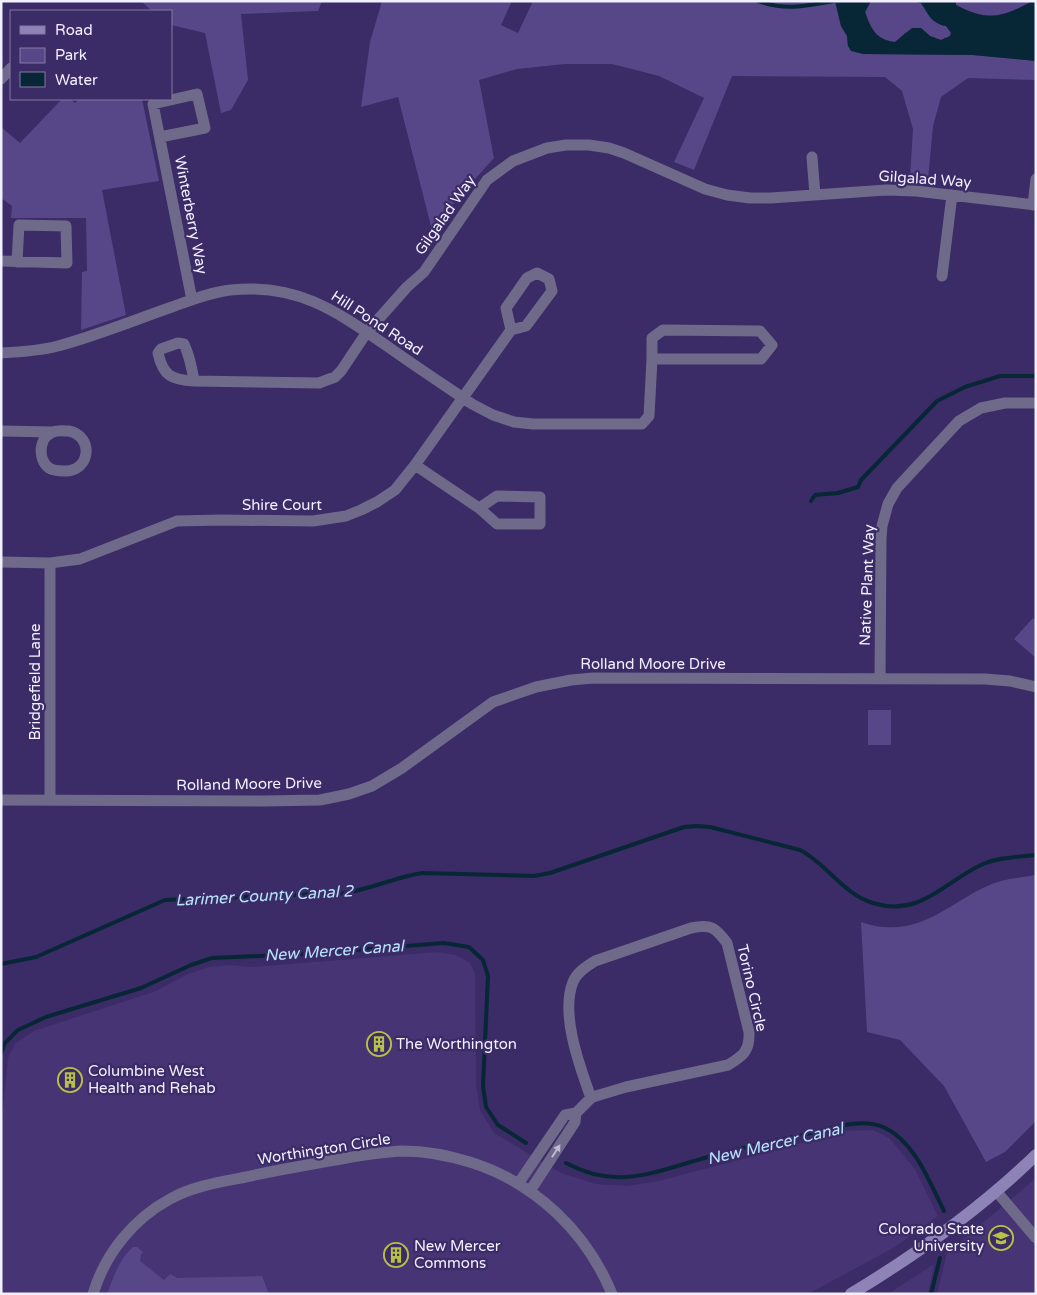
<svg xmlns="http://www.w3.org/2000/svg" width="1037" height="1295" font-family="'Varela Round',sans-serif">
<rect width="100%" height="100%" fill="#3b2b66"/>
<path fill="#463475" d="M437,952L456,955L470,963L475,973L476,1084L480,1110L494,1133L561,1173L596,1184L627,1186L658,1181L785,1148L842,1131L873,1130L889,1138L915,1169L938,1216L895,1247L808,1294H1V1129L8,1058L15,1044L34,1031L156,991L186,975L209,967L229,965L253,967Z
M1036,1178V1294H937L947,1253Z
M934,1264L928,1294H888Z"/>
<path fill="#574789" d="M141,1H322L318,11L241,14L248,80L231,110L221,113L205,33L171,25V11H152Z
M382,1H512L501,25L518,33L533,1H835L841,26L847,36L848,46L863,54L973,55L1036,61V80L968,78L941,97L933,126L928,180L910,178L913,129L902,91L885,77L732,76L694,170L674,162L704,98L659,76L612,64H565L517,69L479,80L494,158L456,200L433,234L398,97L361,107L370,42Z
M871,1H912L921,3C929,15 931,23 946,26L951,33L950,36L941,40L930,36L921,28L905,33L895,42C876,40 871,29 865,12Z
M956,1H1032C1002,18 987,21 956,5Z
M62,99H70L75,103L79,99H142L159,181L102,190L126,315L81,330L82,272L87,271L86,218H11L12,206L1,198V127L20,143Z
M1033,618L1036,621V658L1014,639Z
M868,710H891V745H868Z
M1036,875V1121L1005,1152L986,1162L944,1086L900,1040L867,1032L861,922C868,924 876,927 884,927C925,931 952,902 987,886C1002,879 1019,878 1036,875Z
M133,1247H137L143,1252L141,1255L140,1261L164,1280L170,1274L177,1278L262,1276L269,1294H107C113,1278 120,1258 133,1247Z"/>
<path fill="#082736" d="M835,1H871L865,12C871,29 876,40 895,42L912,28H921L930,36L941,40L950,36L951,33L946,26C931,23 929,15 921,3L912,1H956V5C981,18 995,20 1021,7C1026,5 1030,2 1036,1V61L973,55L863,54L851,51L848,46L847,36L841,26Z"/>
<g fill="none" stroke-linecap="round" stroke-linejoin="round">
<path stroke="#082736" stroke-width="4" d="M758,1C787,11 804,6 834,1
M811,501L815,495L838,493L858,487L861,480L937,401L965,387L1000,376H1036
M1,964L36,957L165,900L345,893C371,889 396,877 422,873L534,876L550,873L684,827L696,826L710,827L800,850C826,863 844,895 873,903C920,918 945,881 983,864C999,857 1019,857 1036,855
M1,1053L5,1043L18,1030L46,1017L141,988L191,965L212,958L303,954L444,943L469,947L483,960L488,976L483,1086L486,1107L498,1125L526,1143
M566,1163C621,1193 662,1168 716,1155C749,1146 783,1139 816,1132C836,1127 862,1118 883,1127C914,1140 930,1183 944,1211
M931,1294L940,1258"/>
<path stroke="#6f698a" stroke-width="11" d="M1,79L11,68
M160,137L205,128L197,94L153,104L192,300
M812,157L815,195
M1033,205L1036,179
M1,261L67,263L66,226L19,225L17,262
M942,276L952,195
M178,343L184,344C190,357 192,368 194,381C172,380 163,376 158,353L161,349Z
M1,353C20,352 39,351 58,346C95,336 132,321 169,308C189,301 210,292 231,290C297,283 336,311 387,346C415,366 444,385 472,404L493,415L514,422L533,424H642L649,416L652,359H761L772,345L760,331L663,330L652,338V359
M194,381L319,383L335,377L341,371L367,332L407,287L424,272L487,180L513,161L547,148L566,145H589L609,148L624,153L705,189L727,195L750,198H771L886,190L916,191L1036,205
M1,431L53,432
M69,431C94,436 91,472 64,471C59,471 54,471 49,468C37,459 39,437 53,432C57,430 64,431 69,431Z
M415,465L479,508
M497,496L540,497V524H497L479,508Z
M1,562L50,563L80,559L177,521L221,520L313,521L346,516L361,510L377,502L395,490L415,465L511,330L526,326L552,291L549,279L537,273L527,278L506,308L511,330
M50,563V800
M880,679L881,539L882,526L888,504L897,488L959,421L981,408L1005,403H1036
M1,800L264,801L320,800L349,794L372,786L402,768L493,702L536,687L571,680L593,678L985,679L1010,681L1036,687
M576,1113L591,1098L596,1096L626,1087L728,1065C743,1056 750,1051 749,1032L727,943C715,927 711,924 691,928L595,961C586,967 577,972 573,982C560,1014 580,1067 591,1098
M518,1184L565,1115L576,1113L575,1122L530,1191
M996,1191L1036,1238
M93,1294C105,1254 133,1219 170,1199C193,1186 220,1182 246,1177C268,1172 290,1168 313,1164C342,1159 373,1152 403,1151C426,1151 451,1156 473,1163C537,1184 587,1233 612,1294"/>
<path stroke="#8e83b7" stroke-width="12" d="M851,1294C917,1254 980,1209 1036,1155"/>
</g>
<defs><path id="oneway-solid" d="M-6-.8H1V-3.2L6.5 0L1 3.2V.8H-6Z" transform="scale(1.25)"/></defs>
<use fill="#bebad0" href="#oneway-solid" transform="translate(556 1151) rotate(-57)"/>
<defs>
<symbol id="building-ring" viewBox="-11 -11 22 22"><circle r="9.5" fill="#3b2b66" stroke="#b8c147" stroke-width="1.5"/><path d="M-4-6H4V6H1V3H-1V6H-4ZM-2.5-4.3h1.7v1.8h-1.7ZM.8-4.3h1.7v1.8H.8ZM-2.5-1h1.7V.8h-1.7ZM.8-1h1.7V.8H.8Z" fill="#b8c147"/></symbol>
<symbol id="university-ring" viewBox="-11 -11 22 22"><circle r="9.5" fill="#3b2b66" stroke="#b8c147" stroke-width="1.5"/><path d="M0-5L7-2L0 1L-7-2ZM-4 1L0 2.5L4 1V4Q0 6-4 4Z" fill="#b8c147"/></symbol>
</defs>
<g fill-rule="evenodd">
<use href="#building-ring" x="365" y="1030" width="28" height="28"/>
<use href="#building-ring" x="56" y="1066" width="28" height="28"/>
<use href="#university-ring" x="987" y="1224" width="28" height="28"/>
<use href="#building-ring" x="382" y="1241" width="28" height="28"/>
</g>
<g text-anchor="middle" stroke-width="4.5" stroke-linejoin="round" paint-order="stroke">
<g font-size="15" fill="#f2f0ff" stroke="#3b2b66">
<text transform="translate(925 179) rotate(4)" y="5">Gilgalad Way</text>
<text transform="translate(191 215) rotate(79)" y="5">Winterberry Way</text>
<text transform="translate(445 215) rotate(-55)" y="5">Gilgalad Way</text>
<text transform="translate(377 323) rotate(33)" y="5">Hill Pond Road</text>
<text x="282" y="510">Shire Court</text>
<text transform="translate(867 585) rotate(-88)" y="5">Native Plant Way</text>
<text x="653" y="669">Rolland Moore Drive</text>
<text transform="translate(35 682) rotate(-90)" y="5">Bridgefield Lane</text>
<text transform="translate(249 784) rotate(-1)" y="5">Rolland Moore Drive</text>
<text transform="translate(752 988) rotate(77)" y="5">Torino Circle</text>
<text transform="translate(324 1149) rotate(-9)" y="5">Worthington Circle</text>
</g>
<g font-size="15" fill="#f2f0ff" stroke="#3b2b66" text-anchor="start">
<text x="396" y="1049">The Worthington</text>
<text x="88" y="1076">Columbine West<tspan x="88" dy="17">Health and Rehab</tspan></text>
<text x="984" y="1234" text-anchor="end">Colorado State<tspan x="984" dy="17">University</tspan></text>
<text x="414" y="1251">New Mercer<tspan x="414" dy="17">Commons</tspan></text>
</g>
<g font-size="16" font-style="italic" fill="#b8e5fe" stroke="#3b2b66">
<text transform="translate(264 895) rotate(-3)" y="6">Larimer County Canal 2</text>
<text transform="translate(334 950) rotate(-4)" y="6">New Mercer Canal</text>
<text transform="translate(775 1143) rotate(-13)" y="6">New Mercer Canal</text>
</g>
</g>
<rect width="1037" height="1295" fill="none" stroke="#f2f0ff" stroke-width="5"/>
<rect x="10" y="10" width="162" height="90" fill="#3b2b66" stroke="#847aa3"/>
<rect x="20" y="26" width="25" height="8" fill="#8e83b7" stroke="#847aa3"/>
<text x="55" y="35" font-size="15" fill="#f2f0ff">Road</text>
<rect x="20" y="48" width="25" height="15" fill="#574789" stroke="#847aa3"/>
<text x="55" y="60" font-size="15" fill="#f2f0ff">Park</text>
<rect x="20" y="72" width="25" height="15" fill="#082736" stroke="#847aa3"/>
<text x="55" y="85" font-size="15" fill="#f2f0ff">Water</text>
</svg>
